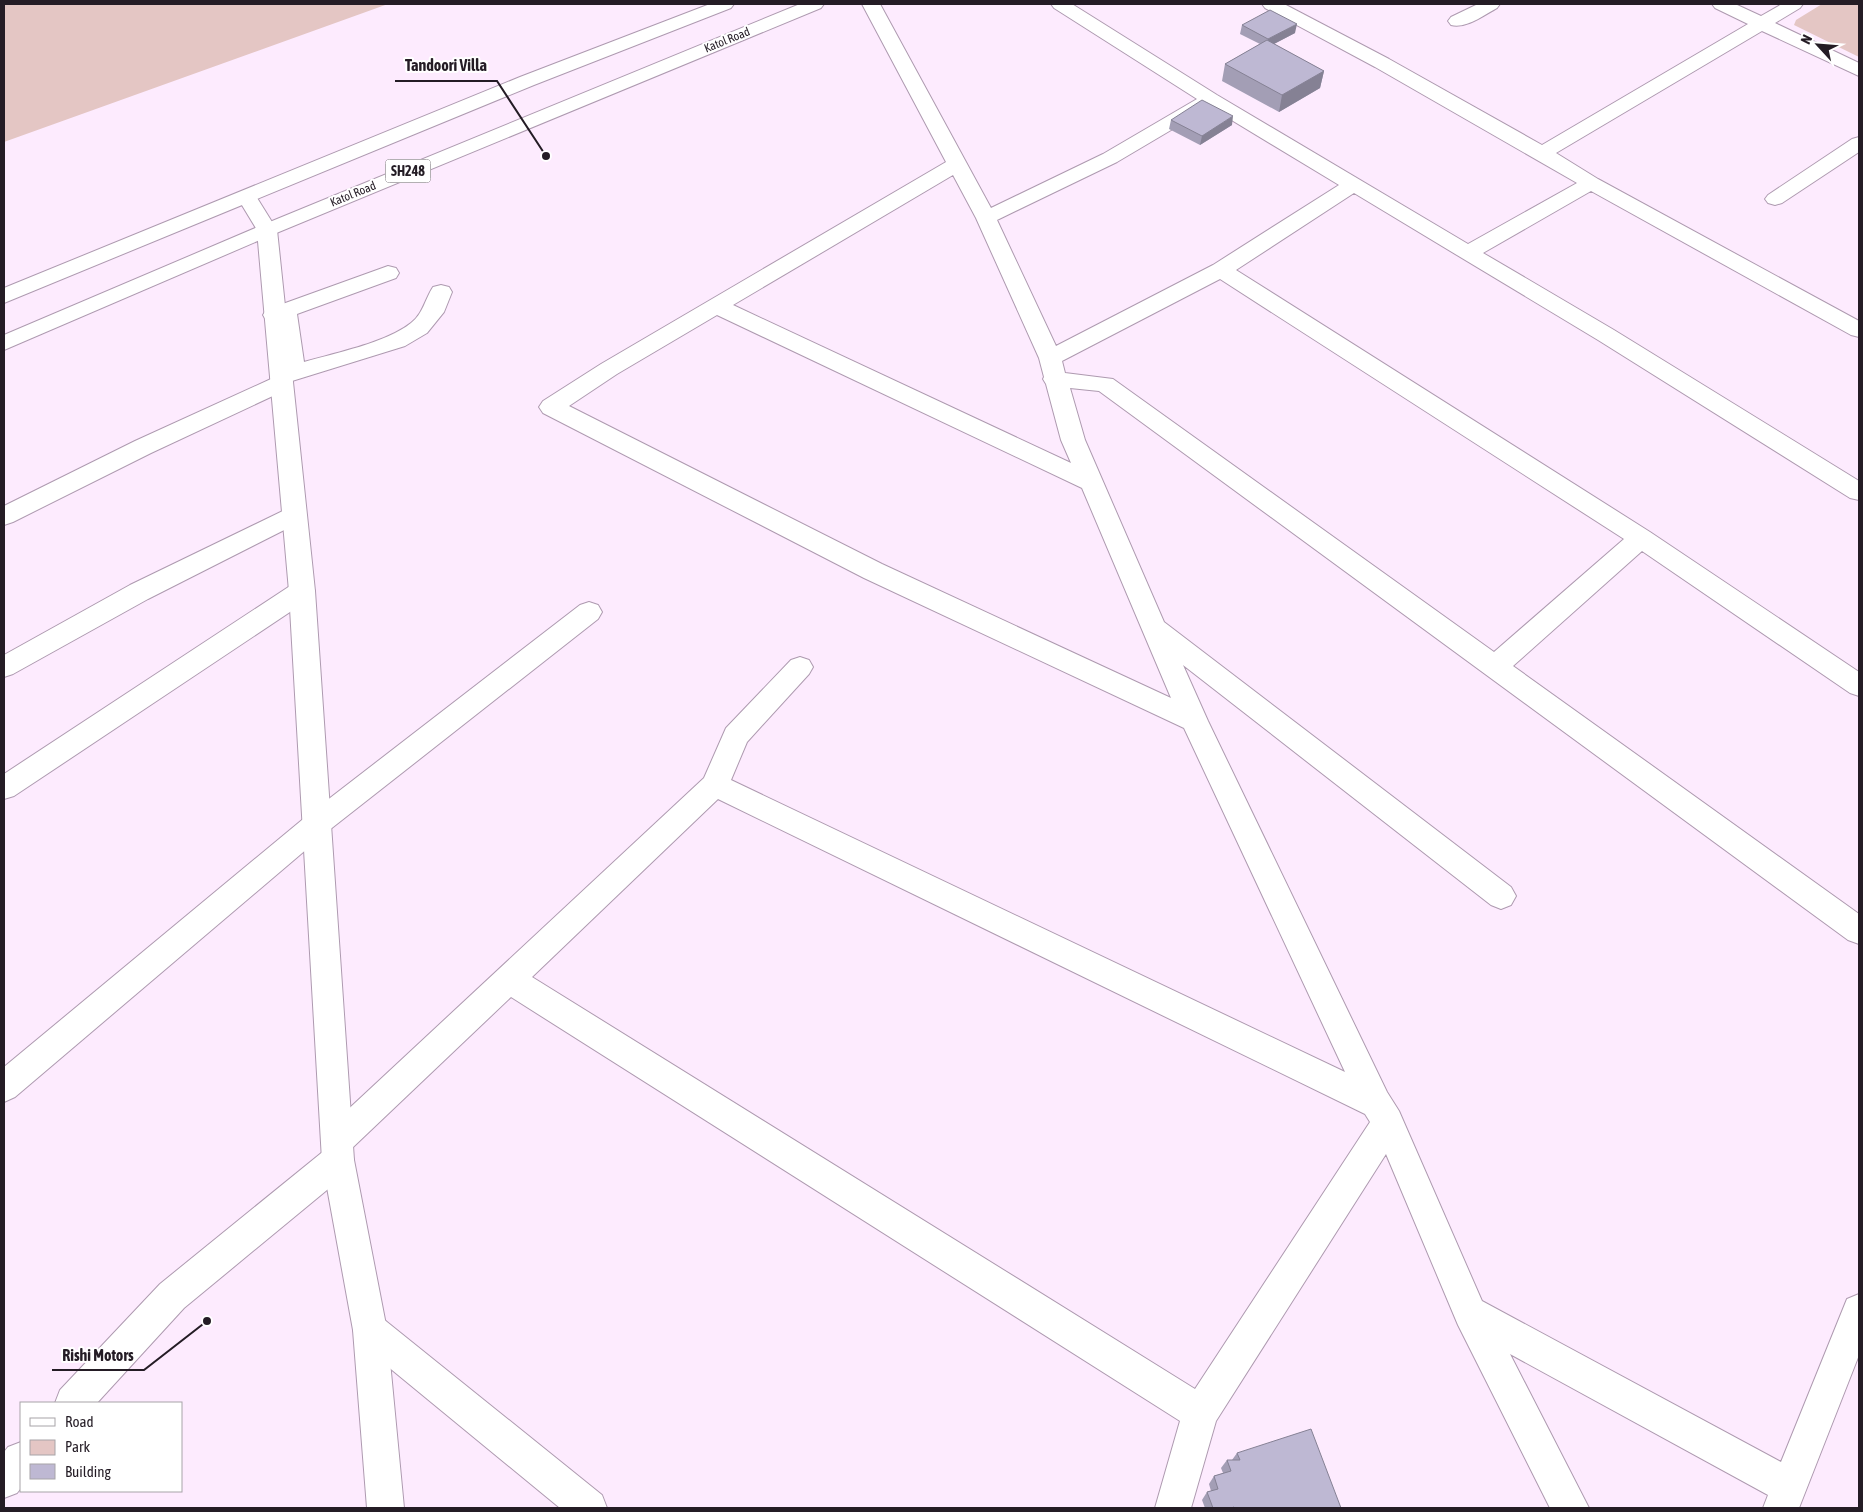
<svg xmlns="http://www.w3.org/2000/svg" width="1863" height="1512" font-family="'Asap Condensed',sans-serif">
<rect width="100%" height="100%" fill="#fdebfe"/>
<path fill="#e4c6c4" d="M4,4H388L4,142Z
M1822,4H1859V57L1794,25L1796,20Z"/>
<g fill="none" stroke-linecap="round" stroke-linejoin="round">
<defs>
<path id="street" d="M862,4H880L991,208L1103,154L1197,99L1054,8L1051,4H1072L1217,95L1468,244L1577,183L1375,67L1265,8L1262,4H1284L1389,59L1542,145L1748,24L1715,8L1712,4H1735L1761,16L1782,4H1803L1800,8L1775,23L1859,63V76L1762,31L1556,153L1598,179L1859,321V337L1851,335L1591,191L1483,253L1614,330L1859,481V500L1850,498L1598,340L1354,193L1236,270L1650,532L1859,672V696L1850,693L1642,551L1513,666L1859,914V944L1848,940L1099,391L1070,388L1085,440L1164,622L1511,887L1516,896L1511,905L1501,909L1491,905L1183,665L1208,721L1387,1092L1399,1111L1482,1301L1781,1462L1847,1299L1859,1294V1355L1799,1508H1763L1768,1495L1510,1354L1589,1508H1550L1458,1325L1386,1154L1216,1421L1191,1508H1155L1180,1421L511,997L350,1150L354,1160L350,1171L184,1308L97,1403H55L60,1390L160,1284L325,1150L321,1141L326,1130L704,778L726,728L791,660L800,657L809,660L813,667L809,674L747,742L731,780L1345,1072L1184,728L864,578L543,413L539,407L543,401L601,364L946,162ZM1210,107L1339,185L1213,265L1056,346L997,220L1117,162ZM953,175L976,218L1039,358L1044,377L1043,379L1046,384L1061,440L1071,463L733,305ZM1220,279L1624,539L1494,652L1113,379L1065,373L1062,361ZM717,315L1082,488L1171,698L882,564L569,406L617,374ZM718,799L1365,1114L1370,1122L1195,1389L532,977Z
M1478,4H1500L1497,8C1484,15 1466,29 1451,25L1448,21L1451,17Z
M1859,137V152L1782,203L1775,205L1768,203L1765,199L1768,195L1852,139Z
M388,266L396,268L399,273L396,278L297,314L304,362C335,353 386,343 411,323C423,314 425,299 433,287L441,285L449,287L452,292L444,312L427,333L405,346L292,381L293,383L290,388L151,453L13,522L4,525V506L135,441L271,379L270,377L273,372L282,369L276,321L266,320L263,315L266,310Z
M293,506L302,509L305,515L302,521L148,599L13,674L4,677V655L130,585Z
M302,582L311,584L315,591L311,598L14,796L4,799V774L293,584Z
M589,602L598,605L602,612L598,619L328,831L15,1097L4,1102V1067L308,815L580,605Z
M370,1313L382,1318L602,1495L607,1508H560L358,1342L353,1330L358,1318Z
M21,1442V1488L17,1493L4,1498V1452L8,1447Z"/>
<path id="secondary" d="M247,191L254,193L277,230L315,591L354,1160L387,1330L404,1508H367L353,1330L322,1160L289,591L257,230L237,197L240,193Z"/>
<path id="primary" d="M710,4H734L731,8L534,85L4,303V288L520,77Z
M800,4H824L821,8L274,234L4,350V335L260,226Z"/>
</defs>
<use href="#street" stroke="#ae9ab0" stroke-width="2"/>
<use href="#secondary" stroke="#ae9ab0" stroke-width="2"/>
<use href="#primary" stroke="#ae9ab0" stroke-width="2"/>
<use href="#street" fill="#fff" fill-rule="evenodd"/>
<use href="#secondary" fill="#fff" fill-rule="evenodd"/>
<use href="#primary" fill="#fff" fill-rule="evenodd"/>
</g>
<path fill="#a39eb5" d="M1242,25L1295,33L1274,44L1324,71L1320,88L1279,112L1222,81L1225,64L1260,44L1240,34Z
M1171,120L1232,125L1200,145L1169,129Z
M1237,1453L1341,1508H1205L1202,1500L1207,1492L1211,1491L1209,1484L1214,1476L1223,1473L1221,1468L1227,1460H1232Z"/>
<path fill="#858194" d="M1297,24L1295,33L1266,48L1268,39Z
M1324,71L1320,88L1279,112L1282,95Z
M1233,116L1232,125L1200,145L1202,136Z"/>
<path fill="#beb8d3" stroke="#858194" d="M1270,10L1297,24L1268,39L1242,25Z
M1267,40L1324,71L1282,95L1225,64Z
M1202,100L1233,116L1202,136L1171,120Z
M1311,1429L1341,1508H1234V1507L1231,1508H1213L1207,1492L1218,1489L1214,1476L1231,1471L1227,1460H1240L1237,1453Z"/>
<g text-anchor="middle" stroke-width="4" stroke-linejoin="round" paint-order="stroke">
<g font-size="12" fill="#241c25" stroke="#fff">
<text transform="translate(727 40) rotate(-22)" y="4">Katol Road</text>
<text transform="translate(353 194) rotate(-22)" y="4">Katol Road</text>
</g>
<rect fill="#fff" stroke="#666066" stroke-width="1" x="385.5" y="159.5" width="45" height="23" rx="4"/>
<g font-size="14" font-weight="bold" fill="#241c25">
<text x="408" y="176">SH248</text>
</g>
</g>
<path fill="none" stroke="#241c25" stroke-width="2" d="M546 156L497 81H395M207 1321L144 1370H52"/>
<g fill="#241c25" stroke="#fff" stroke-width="2">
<circle cx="546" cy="156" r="5"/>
<circle cx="207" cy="1321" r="5"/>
</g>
<g font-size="16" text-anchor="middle" font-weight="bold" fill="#241c25" stroke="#fff" stroke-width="4" stroke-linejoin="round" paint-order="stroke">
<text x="446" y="71">Tandoori Villa</text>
<text x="98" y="1361">Rishi Motors</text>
</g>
<rect width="1863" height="1512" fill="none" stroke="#241c25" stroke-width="10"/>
<rect x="20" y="1402" width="162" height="90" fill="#ffffff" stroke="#a7a4a8"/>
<rect x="30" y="1418" width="25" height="8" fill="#ffffff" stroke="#a7a4a8"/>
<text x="65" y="1427" font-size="15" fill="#241c25">Road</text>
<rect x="30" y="1440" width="25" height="15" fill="#e4c6c4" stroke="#a7a4a8"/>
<text x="65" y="1452" font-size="15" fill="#241c25">Park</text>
<rect x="30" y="1464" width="25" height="15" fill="#beb8d3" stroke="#a7a4a8"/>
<text x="65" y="1477" font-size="15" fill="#241c25">Building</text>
<g transform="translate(1818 45) rotate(296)" stroke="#ffffff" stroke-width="4" paint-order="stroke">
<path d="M0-4L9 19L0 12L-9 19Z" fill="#241c25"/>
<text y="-8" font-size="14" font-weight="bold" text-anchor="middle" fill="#241c25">N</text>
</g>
</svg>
